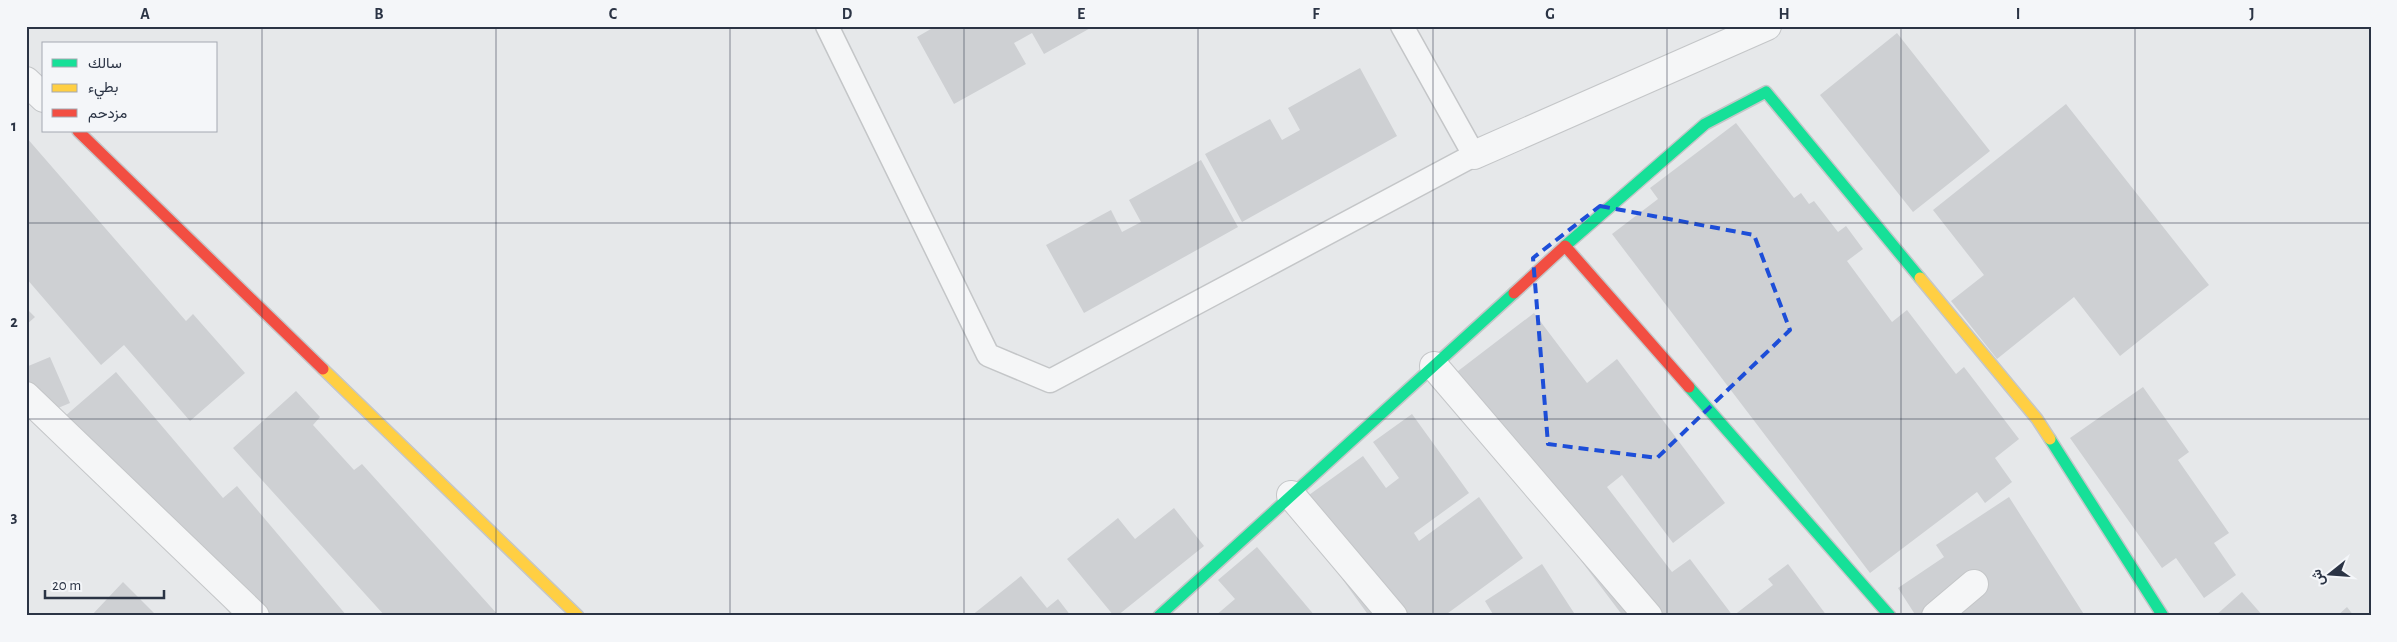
<svg xmlns="http://www.w3.org/2000/svg" width="2397" height="642" font-family="'Alegreya Sans',Vazirmatn,sans-serif">
<rect width="100%" height="100%" fill="#e6e8ea"/>
<path fill="#ced0d3" d="M936,26H1094L1044,54L1032,33L1014,43L1026,64L954,104L917,37Z
M1897,33L1990,151L1913,212L1820,95Z
M1360,68L1397,136L1242,222L1205,154L1270,119L1282,140L1300,130L1288,108Z
M2066,104L2209,285L2120,356L2074,297L1997,359L1951,301L1984,275L1933,210Z
M1736,123L1794,198L1801,193L1809,204L1814,201L1838,232L1846,226L1863,249L1847,261L1892,322L1907,310L1956,374L1964,367L2019,439L1995,458L2012,482L1985,503L1977,492L1870,573L1612,234L1658,199L1650,188Z
M26,137L186,321L193,314L245,373L190,421L124,345L101,365L26,278Z
M1201,160L1238,227L1084,313L1046,245L1111,210L1122,232L1141,222L1129,200Z
M26,308L35,317L26,325Z
M1534,313L1587,383L1617,359L1725,503L1673,543L1622,475L1607,487L1672,572L1690,559L1733,616H1623L1445,381Z
M50,357L70,403L34,418L26,398V367Z
M116,372L223,498L237,486L347,616H232L64,417Z
M2143,387L2189,452L2178,460L2229,533L2214,543L2236,575L2204,598L2176,558L2162,568L2070,438Z
M296,391L320,417L313,425L354,470L362,464L499,616H385L233,448Z
M1412,414L1469,493L1414,533L1419,541L1479,497L1523,558L1444,616H1369L1291,508L1363,456L1386,488L1399,478L1373,442Z
M2009,497L2085,616H1916L1898,588L1944,557L1936,545Z
M1174,508L1204,546L1117,616H1114L1067,559L1118,518L1135,539Z
M1257,547L1315,616H1215L1235,599L1218,580Z
M1542,564L1576,616H1494L1485,601Z
M1788,564L1827,616H1733L1773,585L1768,579Z
M1021,576L1047,608L1058,599L1071,616H971Z
M123,582L157,616H91Z
M2242,592L2263,616H2215Z
M2347,607L2354,616H2337Z"/>
<g fill="none" stroke-linecap="round" stroke-linejoin="round">
<defs>
<path id="lane" d="M827,26L988,355L1050,381L1474,155L1402,26"/>
<path id="street" d="M26,81L44,98
M1474,155L1767,26
M1434,366L1648,616
M26,396L255,616
M1291,495L1393,616
M1936,616L1974,584"/>
<path id="fast" d="M1565,246L1705,124L1766,92L1920,278
M1689,387L1890,616
M2050,439L2163,616
M1159,616L1514,293"/>
<path id="slow" d="M1920,278L2037,419L2050,439
M323,369L578,616"/>
<path id="jam" d="M78,131L323,369
M1514,293L1565,246L1689,387"/>
</defs>
<use href="#lane" stroke="#c4c6c8" stroke-width="25"/>
<use href="#street" stroke="#c4c6c8" stroke-width="30"/>
<use href="#fast" stroke="#c4c6c8" stroke-width="14"/>
<use href="#slow" stroke="#c4c6c8" stroke-width="14"/>
<use href="#jam" stroke="#c4c6c8" stroke-width="14"/>
<use href="#lane" stroke="#f5f6f7" stroke-width="22"/>
<use href="#street" stroke="#f5f6f7" stroke-width="28"/>
<use href="#fast" stroke="#16e098" stroke-width="11"/>
<use href="#slow" stroke="#ffcf43" stroke-width="11"/>
<use href="#jam" stroke="#f24e42" stroke-width="11"/>
</g>
<path fill="none" stroke="#1d4ed8" stroke-width="4" stroke-dasharray="10 6" stroke-linejoin="round" d="M1600,206L1754,235L1790,330L1657,458L1548,444L1533,258Z"/>
<path fill="none" stroke="#2b3445" stroke-width="1" stroke-opacity="0.55" d="M262,26V616M496,26V616M730,26V616M964,26V616M1198,26V616M1433,26V616M1667,26V616M1901,26V616M2135,26V616M26,223H2371M26,419H2371"/>
<rect width="2397" height="642" fill="none" stroke="#f4f6f9" stroke-width="55"/>
<rect x="42" y="42" width="175" height="90" fill="#f4f6f9" stroke="#a4a8b1"/>
<rect x="52" y="59" width="25" height="8" fill="#16e098" stroke="#a4a8b1"/>
<text x="88" y="68" font-size="15" fill="#2b3445">سالك</text>
<rect x="52" y="84" width="25" height="8" fill="#ffcf43" stroke="#a4a8b1"/>
<text x="88" y="92" font-size="15" fill="#2b3445">بطيء</text>
<rect x="52" y="109" width="25" height="8" fill="#f24e42" stroke="#a4a8b1"/>
<text x="88" y="118" font-size="15" fill="#2b3445">مزدحم</text>
<g transform="translate(2330 574) rotate(253)" stroke="#f4f6f9" stroke-width="4" paint-order="stroke">
<path d="M0-4L9 19L0 12L-9 19Z" fill="#2b3445"/>
<text y="-8" font-size="14" font-weight="bold" text-anchor="middle" fill="#2b3445">ش</text>
</g>
<path d="M45 590v8h119v-8" fill="none" stroke="#2b3445" stroke-width="2.5"/>
<text x="52" y="590" font-size="15" fill="#2b3445" stroke="#f4f6f9" stroke-width="4" paint-order="stroke">20 m</text>
<rect x="28" y="28" width="2342" height="586" fill="none" stroke="#2b3445" stroke-width="2"/>
<g font-size="16" text-anchor="middle" font-weight="bold" fill="#2b3445">
<text x="145" y="19">A</text>
<text x="379" y="19">B</text>
<text x="613" y="19">C</text>
<text x="847" y="19">D</text>
<text x="1081" y="19">E</text>
<text x="1316" y="19">F</text>
<text x="1550" y="19">G</text>
<text x="1784" y="19">H</text>
<text x="2018" y="19">I</text>
<text x="2252" y="19">J</text>
<text x="14" y="131">1</text>
<text x="14" y="327">2</text>
<text x="14" y="522">3</text>
</g>
</svg>
